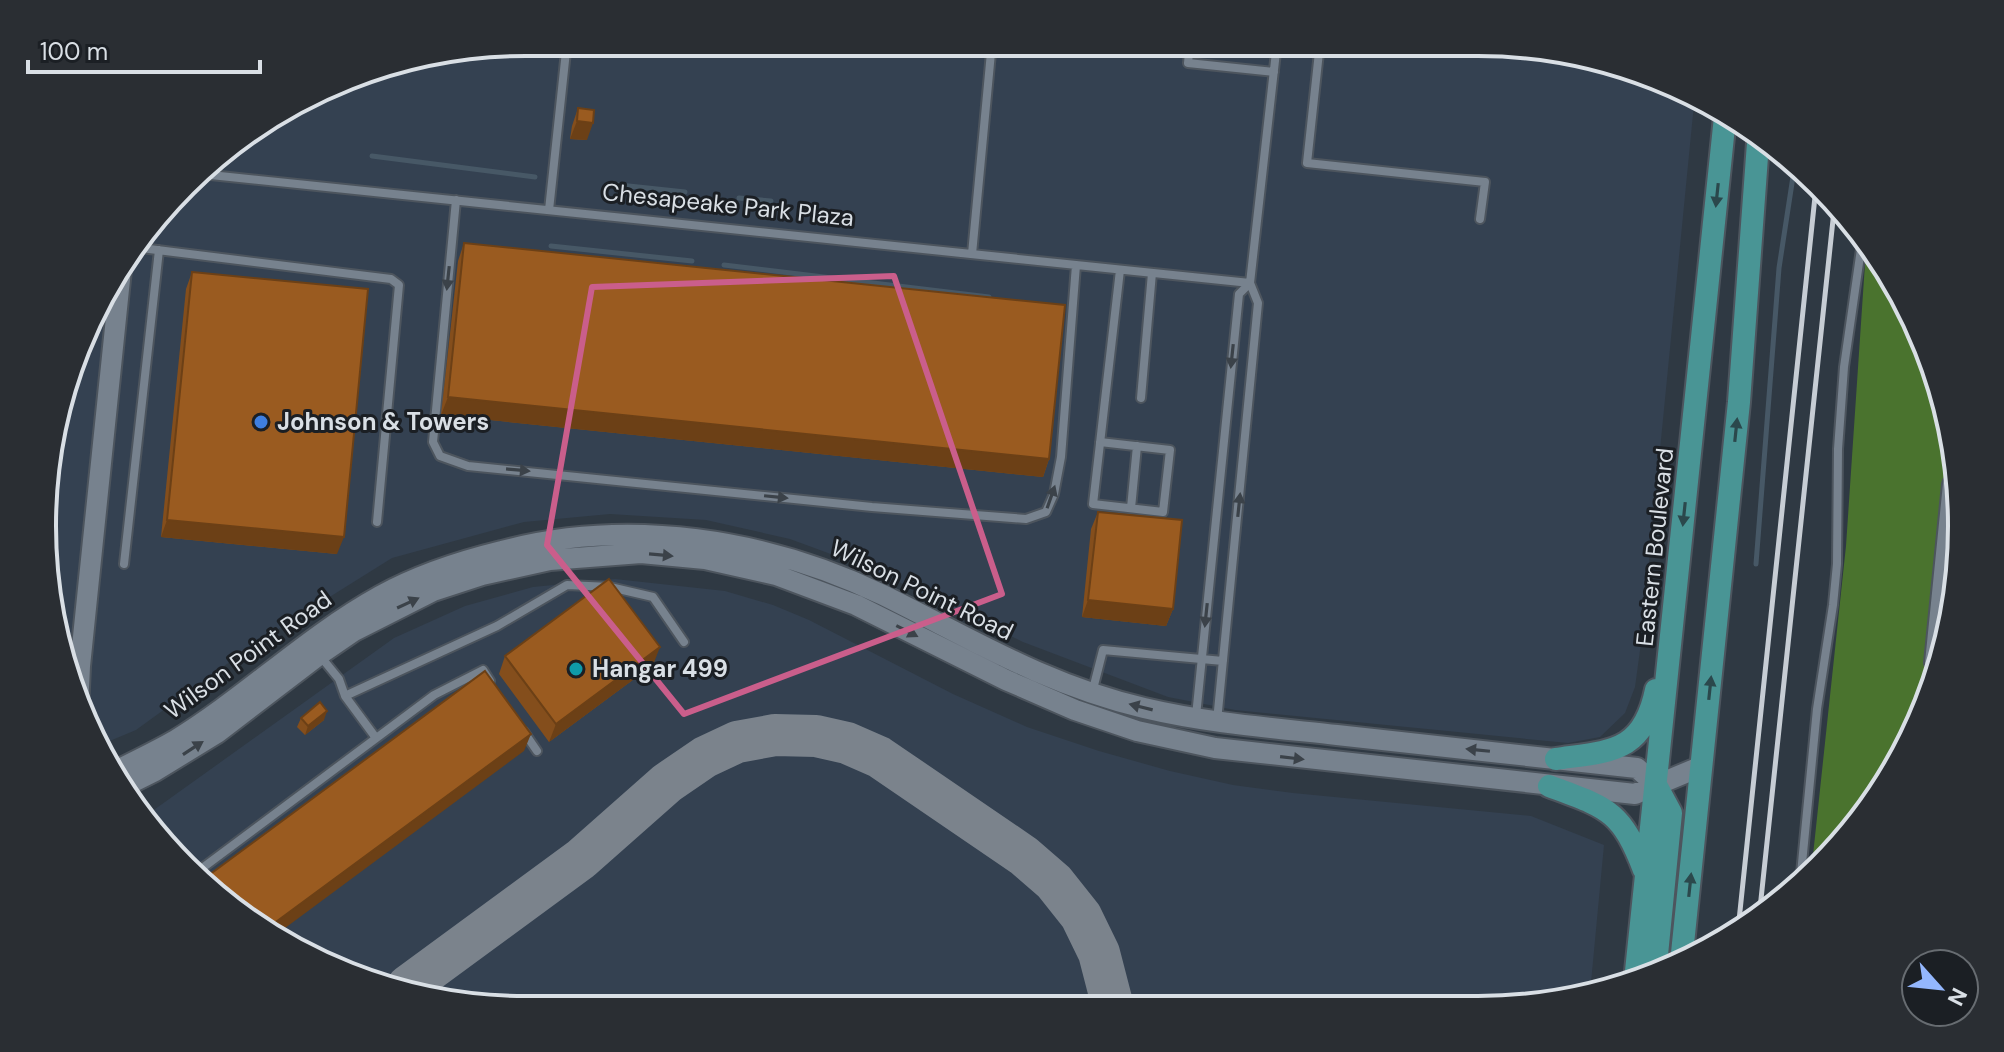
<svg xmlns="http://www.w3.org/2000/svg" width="2004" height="1052" font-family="'DM Sans',sans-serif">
<rect width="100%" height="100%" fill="#2f3943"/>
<path fill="#344151" d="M526,42L1509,43L1692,92L1695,94L1641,643L1635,687L1625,713L1600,737L1568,743L1235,710L1168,697L1023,642L874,570L790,539L706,520L610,514L524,522L392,558L253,645L136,730L100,745L79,712L43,558L58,401L123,257L231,142L370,68Z
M615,579L725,591L773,605L809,620L953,694L1027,727L1099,751L1170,771L1233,785L1293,793L1531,816L1604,845L1590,993L1542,1006L495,1009L312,960L162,845L144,817L394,638L465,606L533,587Z"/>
<path fill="#4a732e" d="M1866,249L1936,371L1961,558L1912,740L1842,845L1811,874L1846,546Z"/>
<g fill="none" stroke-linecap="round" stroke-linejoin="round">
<path stroke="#475866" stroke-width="5" d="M372,156L535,177
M610,184L685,192
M739,198L771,201
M1850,238H1860
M551,246L692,261
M724,265L989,297
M1756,564L1779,268L1794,170"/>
<path stroke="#7b838c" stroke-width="42" d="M408,986L581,859L667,783L705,757L737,742L775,735L816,736L847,743L879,757L1024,856L1054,882L1081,916L1099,953L1113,1007"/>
<defs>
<path id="service" d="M1190,43L1188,63L1274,72
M1320,43L1307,163L1485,182L1480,219
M201,174L1250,283
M456,200L433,442L440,456L468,466L872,507L1026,519L1046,512L1054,494L1061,457L1076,265
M549,210L567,42
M133,247L391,279L399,285L377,522
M972,254L992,42
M1141,398L1152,273
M1100,442L1170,450L1163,512L1093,504L1120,270
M1131,508L1137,446
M124,564L159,250
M321,657L339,679L345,696L376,738
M1092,693L1103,650L1223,661
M345,696L497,626L567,585L610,587L653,597L684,642
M1196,716L1239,294L1250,283
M1217,721L1258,303L1250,283L1277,43
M524,732L537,751
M197,872L434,695L483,670L490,681
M1800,884L1817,709L1833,605L1837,564L1838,449L1844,367L1862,242"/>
<path id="minor" d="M1933,663L1951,484"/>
<path id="tertiary" d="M78,709L80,666L122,260
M116,771C135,761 155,752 174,741C246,697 306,637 380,596C418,575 461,561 502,551C629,517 767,539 883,595C972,639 1046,685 1144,708C1207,723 1273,728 1337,735C1437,746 1537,757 1637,768L1656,785
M125,786L155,771L217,733L319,655L354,631L433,591L482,575L550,560L641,553L705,559L776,575L856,605L1006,680L1075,710L1137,731L1215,748L1635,794L1702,766"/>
<path id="primary" d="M1556,759C1611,751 1643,753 1656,690
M1549,786C1608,808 1621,810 1644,870
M1681,963L1739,402L1758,143
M1655,975L1671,813L1656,785
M1635,981L1725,117"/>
</defs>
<use href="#service" stroke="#4d555e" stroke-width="12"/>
<use href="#minor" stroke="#4d555e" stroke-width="20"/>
<use href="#tertiary" stroke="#4d555e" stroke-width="24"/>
<use href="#primary" stroke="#4d555e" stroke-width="26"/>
<use href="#service" stroke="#77828e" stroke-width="8"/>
<use href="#minor" stroke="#77828e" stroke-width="16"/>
<use href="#tertiary" stroke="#77828e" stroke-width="20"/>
<use href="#primary" stroke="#499595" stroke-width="22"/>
<path stroke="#c7cdd4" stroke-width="5" d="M1759,918L1835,201
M1738,930L1816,187"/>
</g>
<path fill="#844e1c" d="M578,108L587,140L570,139L572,126Z
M464,243L1049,459L1043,477L441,415L458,261Z
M192,272L337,554L161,537L186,289Z
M1098,512L1173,609L1166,626L1082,617L1091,529Z
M505,656L653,665L549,742L499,674Z
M301,718L324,720L305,735L297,727Z"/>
<path fill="#6c4016" d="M505,45L501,57L460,53Z
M577,121L593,123L587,140L570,139Z
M448,397L1049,459L1043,477L441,415Z
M167,520L344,537L337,554L161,537Z
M1088,600L1173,609L1166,626L1082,617Z
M660,647L653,665L549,742L556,724Z
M327,711L324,720L305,735L308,726Z
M531,734L524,751L277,934L269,927Z"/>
<path fill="#9a5b20" stroke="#6c4016" stroke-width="2" d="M578,108L594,110L593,123L577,121Z
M464,243L1065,305L1049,459L448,397Z
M192,272L368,289L344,537L167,520Z
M1098,512L1182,520L1173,609L1088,600Z
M609,579L660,647L556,724L505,656Z
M485,671L531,734L269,927L205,878Z
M320,702L327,711L308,726L301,718Z"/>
<defs><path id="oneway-solid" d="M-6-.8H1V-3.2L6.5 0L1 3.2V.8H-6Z" transform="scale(2)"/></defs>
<g fill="#2b484c">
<use href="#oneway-solid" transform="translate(1717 195) rotate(96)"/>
<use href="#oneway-solid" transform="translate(1736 430) rotate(-84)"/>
<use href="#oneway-solid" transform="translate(1684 514) rotate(96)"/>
<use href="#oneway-solid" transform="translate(1710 688) rotate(-84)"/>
<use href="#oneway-solid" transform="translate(1690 885) rotate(-84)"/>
</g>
<g fill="#3b4249">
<use href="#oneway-solid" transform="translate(448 278) rotate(96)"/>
<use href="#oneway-solid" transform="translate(1232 356) rotate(96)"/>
<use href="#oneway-solid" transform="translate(518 470) rotate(5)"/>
<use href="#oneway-solid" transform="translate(776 497) rotate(6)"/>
<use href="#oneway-solid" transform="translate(1051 497) rotate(-71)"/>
<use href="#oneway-solid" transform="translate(1239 505) rotate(-84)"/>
<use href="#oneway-solid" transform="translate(661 555) rotate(5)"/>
<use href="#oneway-solid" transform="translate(408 603) rotate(-25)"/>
<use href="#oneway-solid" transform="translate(1206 615) rotate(96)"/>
<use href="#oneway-solid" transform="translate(907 631) rotate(27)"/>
<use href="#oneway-solid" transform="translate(1141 707) rotate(-166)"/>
<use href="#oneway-solid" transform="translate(193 748) rotate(-33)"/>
<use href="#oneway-solid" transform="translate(1478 750) rotate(-174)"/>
<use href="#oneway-solid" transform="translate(1292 758) rotate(7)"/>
</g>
<path fill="none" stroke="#ca5e8b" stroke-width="6" stroke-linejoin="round" d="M894,276L1002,594L684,714L547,545L592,287Z"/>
<circle fill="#3f7fe0" stroke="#1b1f24" stroke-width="3" cx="261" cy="422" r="8"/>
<circle fill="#0f9aa8" stroke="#1b1f24" stroke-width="3" cx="576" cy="669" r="8"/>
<g text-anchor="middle" stroke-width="6" stroke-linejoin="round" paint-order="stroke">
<g font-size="24" fill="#d9dfe5" stroke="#1b1f24">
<text transform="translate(728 205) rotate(6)" y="8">Chesapeake Park Plaza</text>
<text transform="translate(1655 547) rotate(-84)" y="8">Eastern Boulevard</text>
<text transform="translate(922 590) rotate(26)" y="8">Wilson Point Road</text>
<text transform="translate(248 655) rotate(-36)" y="8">Wilson Point Road</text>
</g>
<g font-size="24" font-weight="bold" fill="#d9dfe5" stroke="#1b1f24" text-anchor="start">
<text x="277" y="430">Johnson &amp; Towers</text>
<text x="592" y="677">Hangar 499</text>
</g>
</g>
<path d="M0 0H2004V1052H0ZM526 56H1478A470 470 0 0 1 1948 526V526A470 470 0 0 1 1478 996H526A470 470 0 0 1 56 526V526A470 470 0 0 1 526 56Z" fill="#2a2e33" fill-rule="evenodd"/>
<path fill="none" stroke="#d9dfe5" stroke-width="4" d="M526 56H1478A470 470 0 0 1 1948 526V526A470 470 0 0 1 1478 996H526A470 470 0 0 1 56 526V526A470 470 0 0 1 526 56Z"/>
<g transform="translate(1940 988) rotate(117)"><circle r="38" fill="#1b1f24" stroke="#676c71" stroke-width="2"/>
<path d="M0-6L14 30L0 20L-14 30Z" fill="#94b7fd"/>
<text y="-12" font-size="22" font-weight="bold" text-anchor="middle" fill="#d9dfe5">N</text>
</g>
<path d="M28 60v12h232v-12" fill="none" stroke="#d9dfe5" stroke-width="4"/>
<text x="40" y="60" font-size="24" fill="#d9dfe5" stroke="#1b1f24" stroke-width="6" paint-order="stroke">100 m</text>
</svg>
